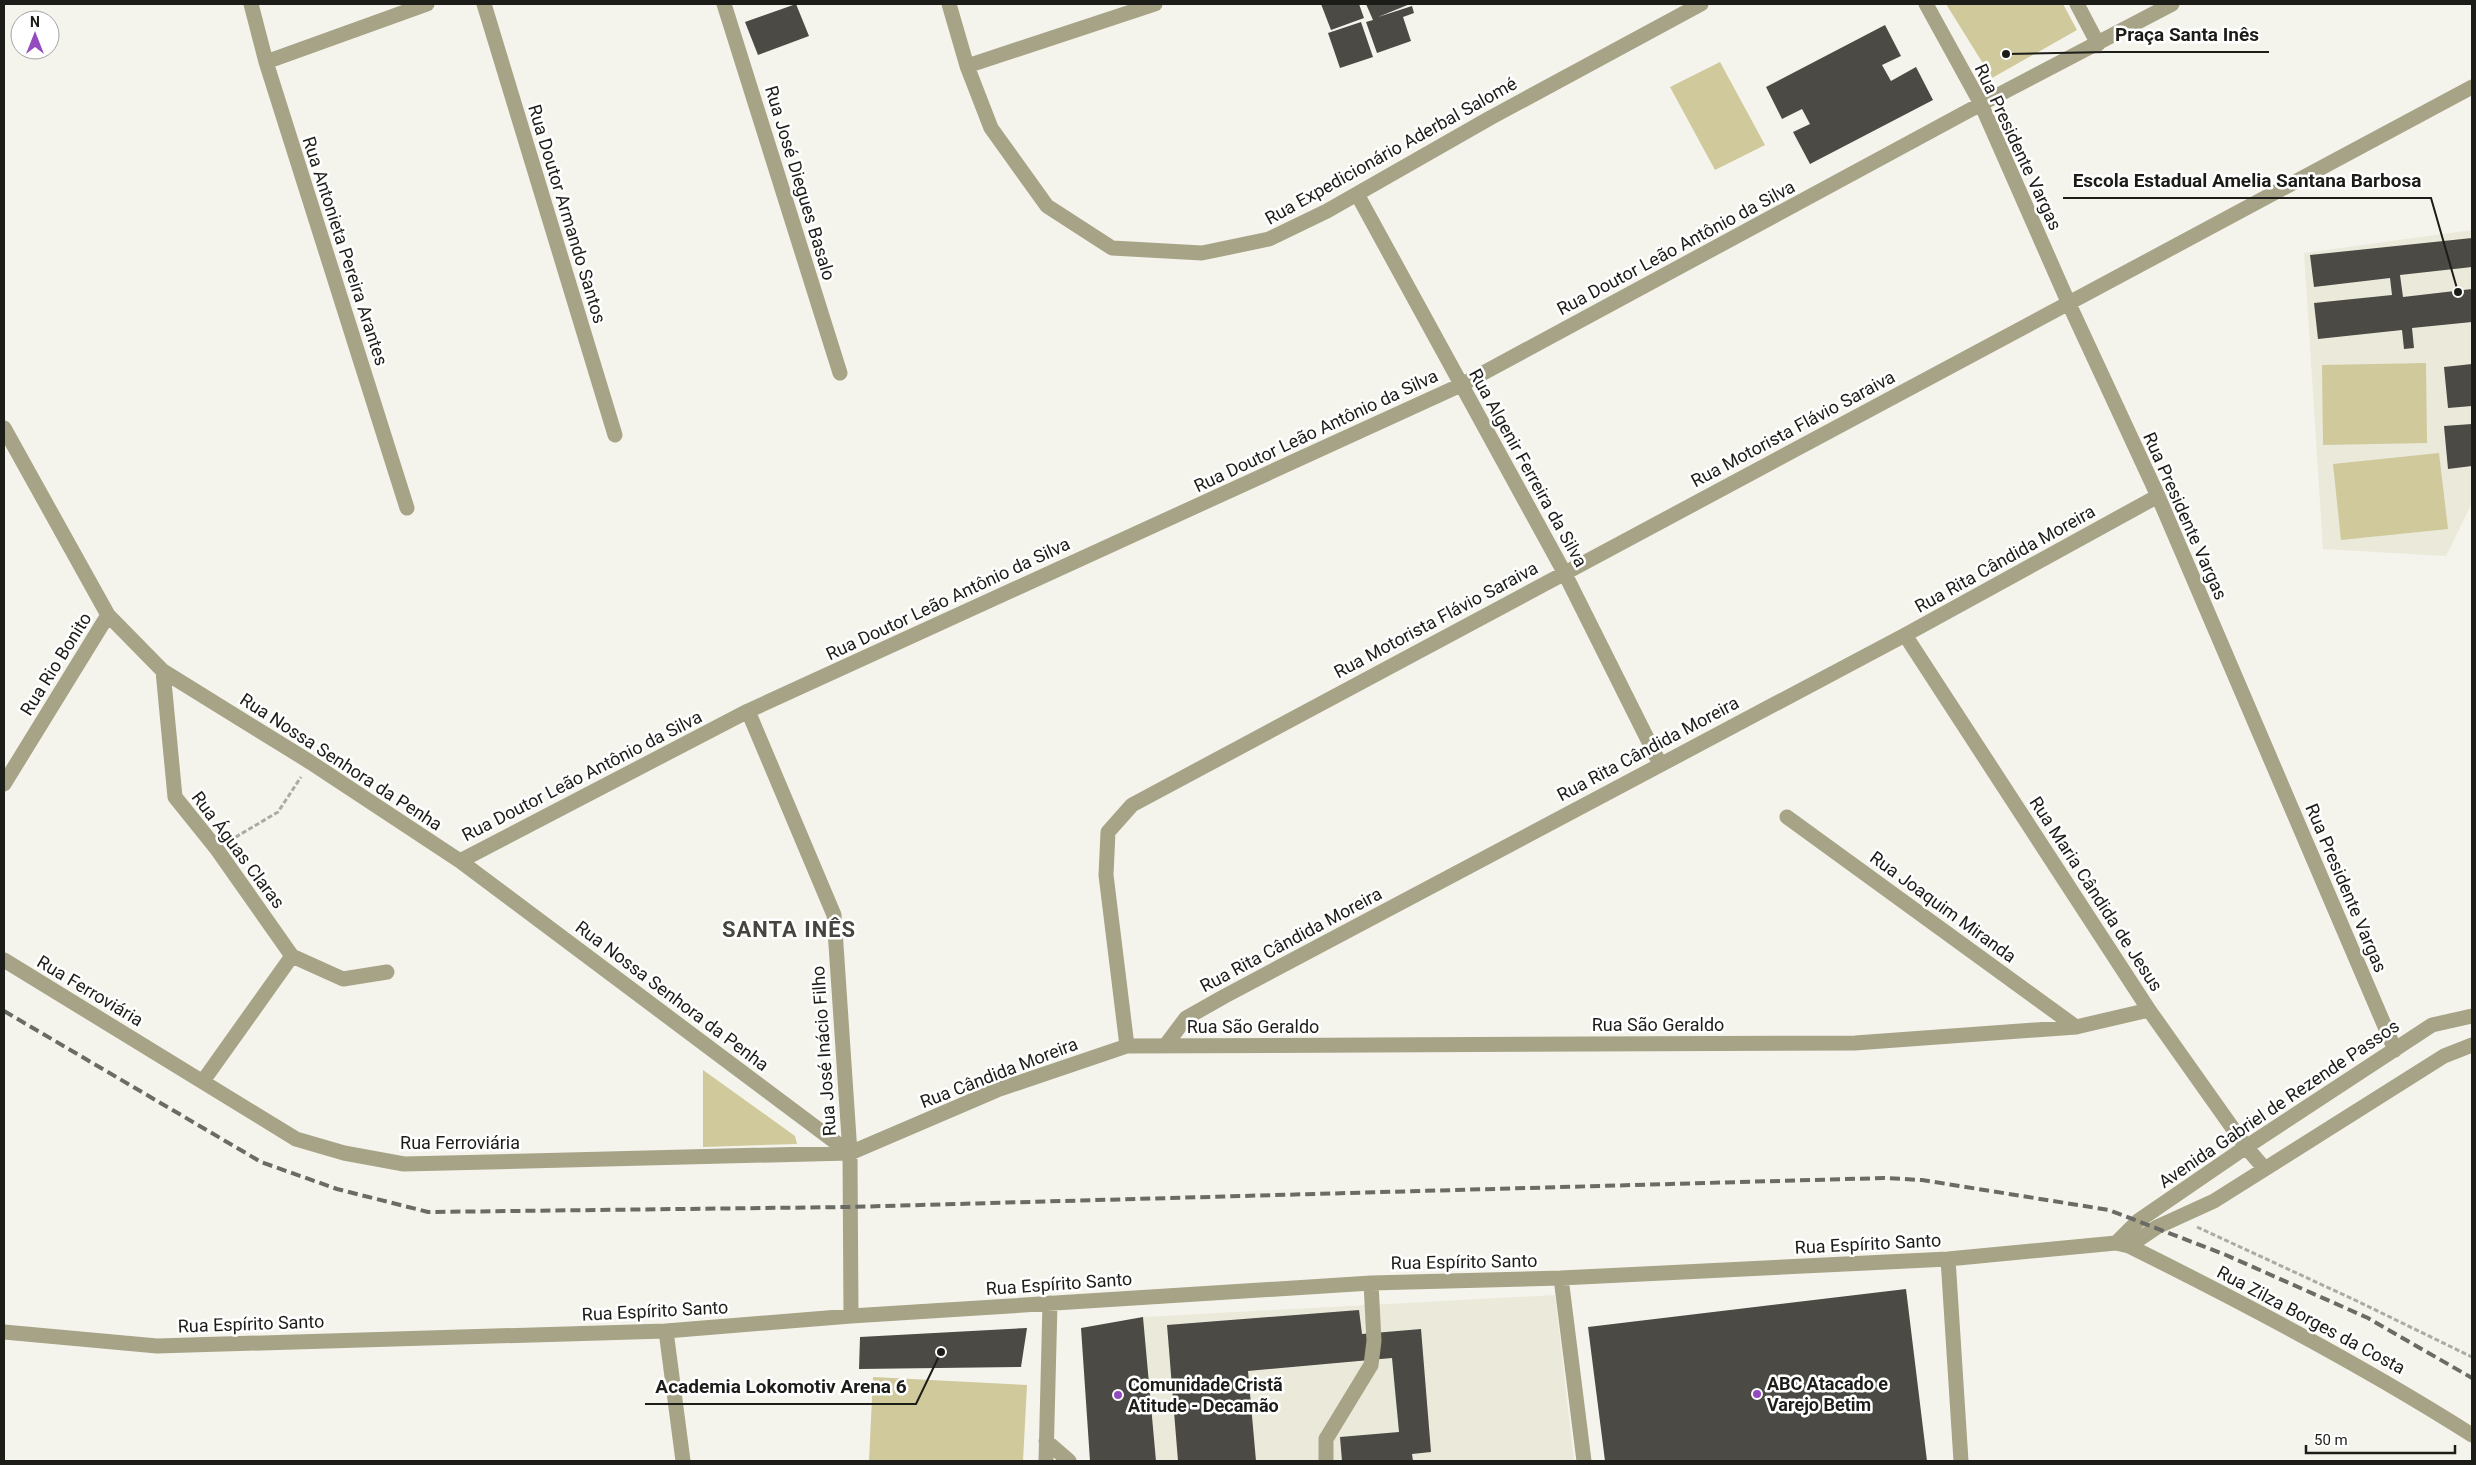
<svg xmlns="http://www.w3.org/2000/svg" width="2476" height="1465" font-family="Roboto,sans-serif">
<rect width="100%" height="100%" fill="#f5f4ec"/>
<path fill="#ebe9da" d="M2472,230V503L2446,556L2323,549L2304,253Z
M1555,1295L1574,1461H1156L1143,1317Z"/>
<path fill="#cfc99b" d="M1946,4H2063L2077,30L1992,78Z
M1720,62L1765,145L1715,170L1670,87Z
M2426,363L2427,443L2323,445L2322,365Z
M2439,453L2448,529L2341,540L2333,464Z
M703,1070L795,1136L797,1144L703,1147Z
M873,1377L1027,1385L1023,1461H869Z"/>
<path fill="#4b4a44" d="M796,4L809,36L758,55L745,22Z
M1321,4H1359L1364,18L1331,30Z
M1366,4H1410L1378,17L1412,6L1414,13L1403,17L1411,41L1377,53L1366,22L1373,20Z
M1361,22L1373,57L1340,68L1328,33Z
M1885,25L1901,56L1882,65L1891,81L1916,67L1933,100L1810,164L1793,132L1810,124L1802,109L1782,119L1766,87Z
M2472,238V267L2400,275L2403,297L2472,289V322L2412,328L2414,348L2404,349L2402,330L2318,339L2314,303L2392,295L2390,278L2314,287L2310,255Z
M2472,364V406L2448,408L2444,367Z
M2472,424V466L2448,469L2444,426Z
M1906,1289L1927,1461H1605L1588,1327Z
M1359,1310L1362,1334L1421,1329L1431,1452L1412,1454L1413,1461H1342L1340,1437L1399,1432L1392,1358L1248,1371L1256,1461H1178L1167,1325Z
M1143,1317L1156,1461H1090L1081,1328Z
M1027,1328L1021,1367L859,1369L860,1337Z"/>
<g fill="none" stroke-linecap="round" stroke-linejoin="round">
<path stroke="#abaaa4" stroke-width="3" stroke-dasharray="5 2.5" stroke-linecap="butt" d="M229,841L278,812L301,777
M2197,1227L2357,1301L2472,1357"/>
<path stroke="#a7a387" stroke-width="15" d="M251,4L266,62L407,508
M484,4L615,435
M724,4L840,373
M949,4L967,66L991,128L1047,206L1112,248L1202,253L1269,239L1327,211L1490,118L1701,4
M1926,4L1981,104L2069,304L2158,496L2395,1050
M2077,4L2098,44
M266,62L427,4
M967,66L1155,4
M1357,194L1564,572L1660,764
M4,428L108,615L163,671L310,762L460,861L850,1153
M1905,635L2149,1010L2246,1147L2264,1168
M163,671L175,797L216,848L292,956L203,1081
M748,711L834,915L850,1153L851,1316
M4,784L108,615
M1787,817L2076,1027
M460,861L748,711L1461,385L1981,104L2172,4
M292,956L343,979L387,972
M4,960L296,1139L344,1153L404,1164L850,1153L997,1090L1127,1046L1855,1043L2076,1027L2149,1010
M1127,1046L1106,875L1108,832L1132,805L2472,87
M1165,1046L1186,1018L1225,996L1905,635L2158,496
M2116,1243L2138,1221L2246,1147L2432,1025L2472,1016
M2129,1246L2157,1227L2214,1201L2444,1056L2472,1045
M1948,1259L1961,1461
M1561,1278L1584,1461
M666,1331L683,1461
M4,1332L157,1346L666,1331L851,1316L1371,1283L1561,1278L1948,1259L2116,1243L2129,1246C2246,1304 2362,1365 2472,1435
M1046,1441L1069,1461
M1046,1461L1050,1303
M1326,1461V1439L1371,1365L1374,1341L1371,1283"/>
<path stroke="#6b6b66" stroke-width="4" stroke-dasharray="10 5" stroke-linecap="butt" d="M4,1011L261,1162L337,1189L428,1212L849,1207L1884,1178L1922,1180L2109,1210L2226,1255L2368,1318L2472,1378"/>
</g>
<g fill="#934bbe" stroke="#fff" stroke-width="2">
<circle cx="1757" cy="1394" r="5"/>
<circle cx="1118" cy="1395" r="5"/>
</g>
<g text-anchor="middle" stroke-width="5" stroke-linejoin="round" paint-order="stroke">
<g font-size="18" fill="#1c1c19" stroke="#fff">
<text transform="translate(2018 147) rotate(65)" y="6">Rua Presidente Vargas</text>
<text transform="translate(1391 151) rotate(-29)" y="6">Rua Expedicionário Aderbal Salomé</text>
<text transform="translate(800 183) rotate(73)" y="6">Rua José Diegues Basalo</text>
<text transform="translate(567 214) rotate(73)" y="6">Rua Doutor Armando Santos</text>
<text transform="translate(1676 248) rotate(-28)" y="6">Rua Doutor Leão Antônio da Silva</text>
<text transform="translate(345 251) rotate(72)" y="6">Rua Antonieta Pereira Arantes</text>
<text transform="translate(1793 429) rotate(-28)" y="6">Rua Motorista Flávio Saraiva</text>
<text transform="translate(1316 431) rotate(-25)" y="6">Rua Doutor Leão Antônio da Silva</text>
<text transform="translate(1528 468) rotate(61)" y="6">Rua Algenir Ferreira da Silva</text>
<text transform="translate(2185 516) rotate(66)" y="6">Rua Presidente Vargas</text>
<text transform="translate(2005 559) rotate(-29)" y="6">Rua Rita Cândida Moreira</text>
<text transform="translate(948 599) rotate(-25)" y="6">Rua Doutor Leão Antônio da Silva</text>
<text transform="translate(1436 620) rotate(-28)" y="6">Rua Motorista Flávio Saraiva</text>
<text transform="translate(56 664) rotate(-58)" y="6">Rua Rio Bonito</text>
<text transform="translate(1648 749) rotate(-28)" y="6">Rua Rita Cândida Moreira</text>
<text transform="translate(341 762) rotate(33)" y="6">Rua Nossa Senhora da Penha</text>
<text transform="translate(582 776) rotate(-27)" y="6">Rua Doutor Leão Antônio da Silva</text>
<text transform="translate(238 850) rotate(53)" y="6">Rua Águas Claras</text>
<text transform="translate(2346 888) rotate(67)" y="6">Rua Presidente Vargas</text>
<text transform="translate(2096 894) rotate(57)" y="6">Rua Maria Cândida de Jesus</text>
<text transform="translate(1943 907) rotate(36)" y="6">Rua Joaquim Miranda</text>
<text transform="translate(1291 940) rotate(-28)" y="6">Rua Rita Cândida Moreira</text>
<text transform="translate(90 991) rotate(31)" y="6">Rua Ferroviária</text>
<text transform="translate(672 996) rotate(37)" y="6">Rua Nossa Senhora da Penha</text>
<text x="1658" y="1031">Rua São Geraldo</text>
<text x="1253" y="1033">Rua São Geraldo</text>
<text transform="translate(824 1051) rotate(-94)" y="6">Rua José Inácio Filho</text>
<text transform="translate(999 1073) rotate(-21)" y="6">Rua Cândida Moreira</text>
<text transform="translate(2279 1104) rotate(-34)" y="6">Avenida Gabriel de Rezende Passos</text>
<text x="460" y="1149">Rua Ferroviária</text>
<text transform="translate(1868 1244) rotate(-3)" y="6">Rua Espírito Santo</text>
<text transform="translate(1464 1262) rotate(-1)" y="6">Rua Espírito Santo</text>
<text transform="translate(1059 1284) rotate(-4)" y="6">Rua Espírito Santo</text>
<text transform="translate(655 1311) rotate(-3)" y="6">Rua Espírito Santo</text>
<text transform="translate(2311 1320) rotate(28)" y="6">Rua Zilza Borges da Costa</text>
<text transform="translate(251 1324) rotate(-2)" y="6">Rua Espírito Santo</text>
</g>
<g font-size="18" font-weight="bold" fill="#1c1c19" stroke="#fff" text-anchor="start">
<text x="1767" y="1390">ABC Atacado e<tspan x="1767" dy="21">Varejo Betim</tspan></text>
<text x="1128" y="1391">Comunidade Cristã<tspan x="1128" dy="21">Atitude - Decamão</tspan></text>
</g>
<g font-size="22" font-weight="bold" letter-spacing="1" fill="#46453f" stroke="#fff">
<text x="789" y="937">SANTA INÊS</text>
</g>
</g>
<path fill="none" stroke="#1c1c19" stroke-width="2" d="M2006 54L2105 52H2269M2458 292L2431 198H2063M941 1352L916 1404H645"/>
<g fill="#1c1c19" stroke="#fff" stroke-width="2">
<circle cx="2006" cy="54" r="5"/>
<circle cx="2458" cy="292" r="5"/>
<circle cx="941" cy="1352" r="5"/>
</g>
<g font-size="19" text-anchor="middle" font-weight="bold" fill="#1c1c19" stroke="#fff" stroke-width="5" stroke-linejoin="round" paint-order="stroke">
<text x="2187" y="41">Praça Santa Inês</text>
<text x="2247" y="187">Escola Estadual Amelia Santana Barbosa</text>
<text x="781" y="1393">Academia Lokomotiv Arena 6</text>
</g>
<rect width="2476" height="1465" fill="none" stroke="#1c1c19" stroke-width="10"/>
<g transform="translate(35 35)"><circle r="24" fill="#ffffff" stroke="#a4a4a3"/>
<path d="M0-4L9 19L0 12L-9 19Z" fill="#934bbe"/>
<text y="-8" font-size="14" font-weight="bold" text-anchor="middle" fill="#1c1c19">N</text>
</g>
<path d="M2306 1445v8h149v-8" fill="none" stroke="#1c1c19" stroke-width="2.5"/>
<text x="2314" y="1445" font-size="15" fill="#1c1c19" stroke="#ffffff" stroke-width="4" paint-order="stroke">50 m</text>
</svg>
